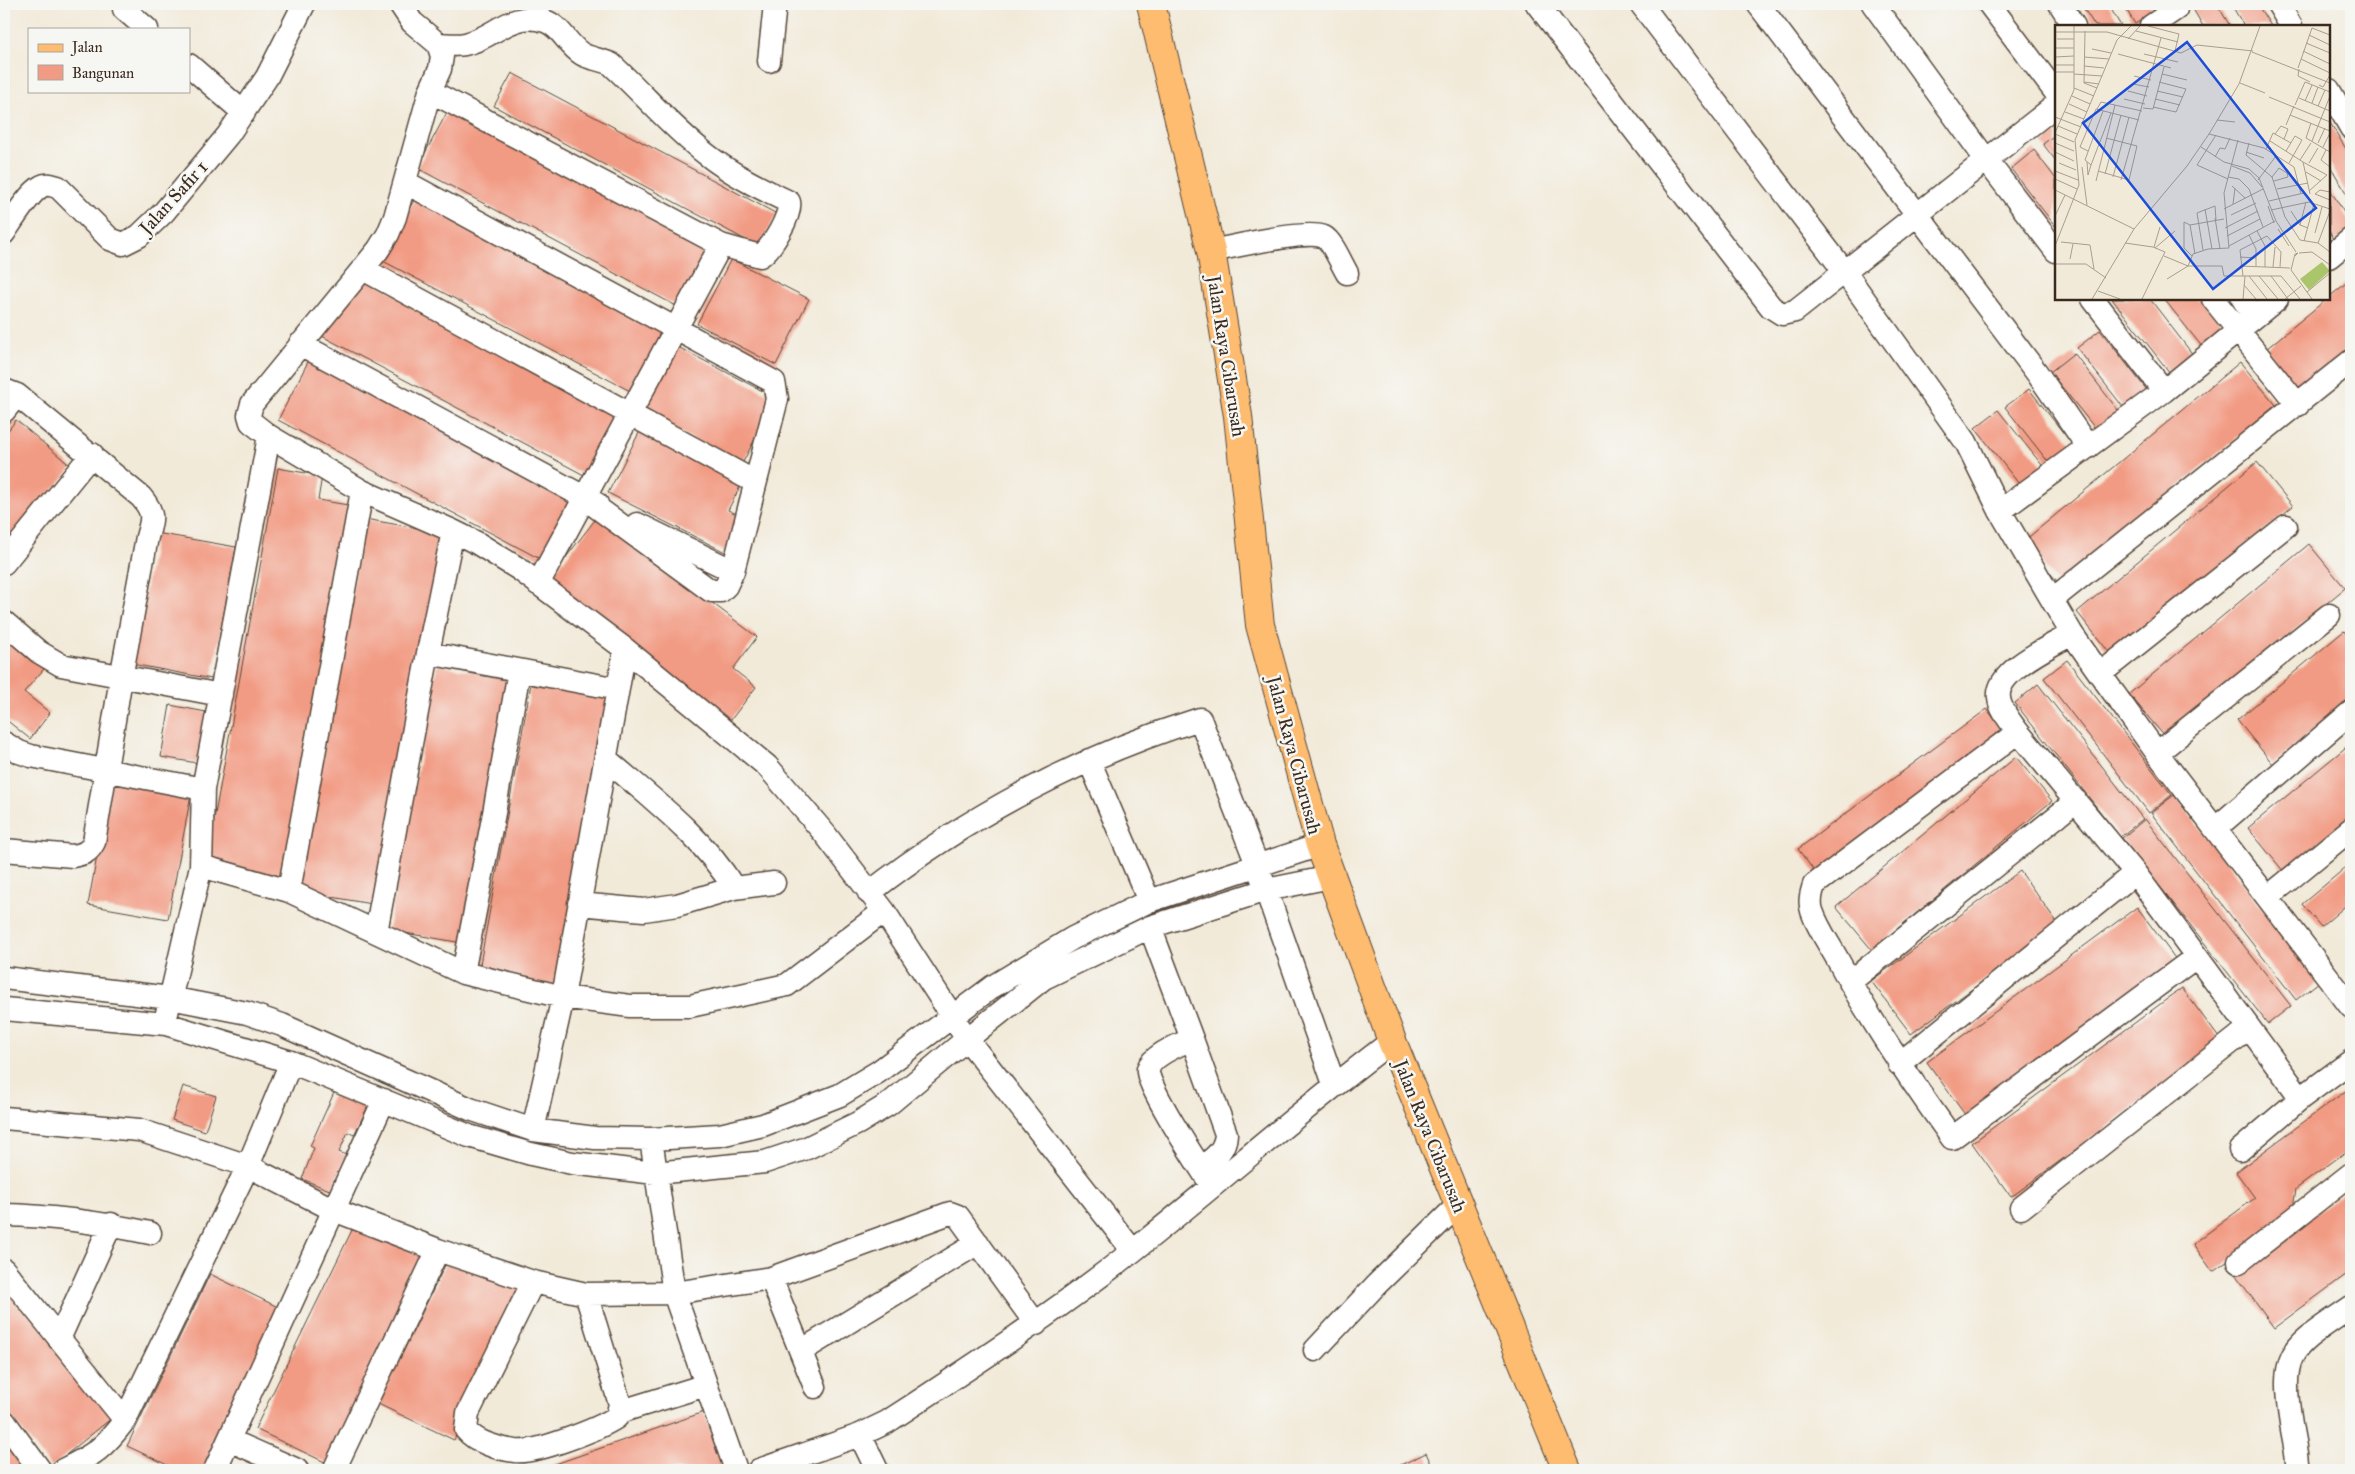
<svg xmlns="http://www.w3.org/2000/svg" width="2355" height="1474" font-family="'IM FELL Great Primer',serif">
<rect width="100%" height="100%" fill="#f6f6f2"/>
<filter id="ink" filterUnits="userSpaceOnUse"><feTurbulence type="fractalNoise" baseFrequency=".02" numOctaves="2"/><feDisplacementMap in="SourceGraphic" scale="10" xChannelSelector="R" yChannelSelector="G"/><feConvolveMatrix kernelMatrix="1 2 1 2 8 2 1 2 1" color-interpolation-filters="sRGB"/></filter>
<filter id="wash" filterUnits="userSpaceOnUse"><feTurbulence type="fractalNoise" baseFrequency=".0096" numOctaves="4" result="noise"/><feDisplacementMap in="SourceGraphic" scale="20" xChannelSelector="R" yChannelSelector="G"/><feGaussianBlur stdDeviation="1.12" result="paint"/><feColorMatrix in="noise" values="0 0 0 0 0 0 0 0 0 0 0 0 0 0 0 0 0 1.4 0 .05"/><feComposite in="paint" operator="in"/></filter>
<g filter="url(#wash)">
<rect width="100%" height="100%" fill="#f2ead9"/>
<g id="blocks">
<path fill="#f29b84" d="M2081,4H2108L2121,26H2095Z
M2123,4H2149L2154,12L2135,24Z
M2190,4H2217L2230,26H2203Z
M2231,4H2257L2271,26H2244Z
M512,73L777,214L759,247L494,106Z
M451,105L715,245L682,309L417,168Z
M2329,121L2351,157V201L2329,164Z
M2056,134V161L2043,144Z
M2034,150L2056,179V227L2011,169Z
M2329,188L2351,224V231L2334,241L2329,231Z
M416,197L668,329L634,393L383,261L400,224Z
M731,259L809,299L776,365L697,324Z
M360,275L619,411L584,475L320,335Z
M2351,279V352L2302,393L2266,349Z
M2112,299H2150L2197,360L2174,378Z
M2164,299H2202L2230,335L2207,353Z
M2100,330L2150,394L2127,412L2077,348Z
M674,345L776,398L742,464L639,411Z
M2074,353L2121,414L2098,432L2050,372Z
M311,356L576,497L542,560L278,420Z
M2240,362L2276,405L2060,585L2024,541Z
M2029,389L2076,449L2053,468L2005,407Z
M1998,410L2046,470L2023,489L1975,428Z
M16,420L72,467L4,549V436Z
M642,427L744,479L728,510L743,517L725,552L608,493Z
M2257,462L2293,506L2112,656L2077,612Z
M278,468L322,476L318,500L354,506L286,878L206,864Z
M598,516L757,637L733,669L756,687L730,721L547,582Z
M365,519L445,533L377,905L298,891Z
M156,533L236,547L212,679L132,664Z
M2309,544L2345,588L2165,737L2129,694Z
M4,626L49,663L24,692L50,713L30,739L4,718Z
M2344,631L2351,640V699L2273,764L2237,720Z
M2067,660L2172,795L2149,813L2044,678Z
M437,665L517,679L468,944L388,930Z
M531,684L611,698L558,989L478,975Z
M2038,684L2143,819L2120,837L2015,703Z
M170,705L206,712L197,763L161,757Z
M1987,709L2006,735L1817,875L1798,849Z
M2351,743V816L2284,872L2248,828Z
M2016,757L2052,801L1872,950L1836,907Z
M112,775L192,789L168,919L88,905Z
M2174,795L2319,982L2296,1000L2151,813Z
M2145,819L2291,1006L2268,1024L2122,838Z
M2351,863V901L2321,927L2302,904Z
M2020,871L2059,925L1911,1034L1871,981Z
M2137,907L2177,961L1966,1116L1927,1062Z
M2182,988L2222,1042L2011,1197L1972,1143Z
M183,1086L216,1096L205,1131L172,1120Z
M337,1086L370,1102L354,1135L348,1132L339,1152L346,1155L332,1191L302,1179L314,1148L310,1146Z
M2351,1087V1148L2296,1189L2292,1214L2213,1272L2193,1244L2255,1198L2236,1172Z
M2351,1187V1271L2274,1328L2235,1274Z
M355,1224L430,1260L331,1465L255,1429Z
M449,1257L525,1293L454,1440L378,1404Z
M210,1274L286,1311L209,1470H178L127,1446Z
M4,1280L113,1417L51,1467L4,1408Z
M704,1412L724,1470H538L584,1454Z
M4,1431L31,1464L23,1470H4Z
M1426,1453L1434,1470H1390Z"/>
</g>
</g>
<g filter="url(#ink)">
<use href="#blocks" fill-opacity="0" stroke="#56473a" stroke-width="1"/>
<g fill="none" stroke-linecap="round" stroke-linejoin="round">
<defs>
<path id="minor" d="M400,4L412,22L438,44L442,56L440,69L430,91L395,217L388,234L378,250L252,404L249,415L251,422L269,436L362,491L453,531L477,543L519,569L625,649L767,766L825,834L884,911L967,1039L1133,1251
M1537,4L1771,307L1782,314L1795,311L2056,105
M1641,4L1844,271L1966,442L2000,511L2072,634L2100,674L2157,753L2351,1007
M1758,4L2037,373L2088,447
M1873,4L1987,161L2056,251
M1989,4L2056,93
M2060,4L2074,26
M2278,4L2291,26
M124,9L147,29
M2151,26L2176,9
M769,61L775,4
M189,65L244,113
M2329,90L2351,128
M430,91L721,245L760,256C771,250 792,214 789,202C760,188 731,174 706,154C671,127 643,93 611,64C603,60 588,58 582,54C567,45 562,27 545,21C511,10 493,39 465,44C456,46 446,44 438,44
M405,182L774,382L777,399L733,571L726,586L721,591H711L584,498
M4,233C12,221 30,192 42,186C47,183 53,186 58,187L110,239L123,244L139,236L164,212L228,135L267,77L304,4
M1211,251C1232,247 1308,229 1324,237C1332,241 1342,265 1347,273
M2329,257L2351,239
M363,269L755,482
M2093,299L2164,391
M2213,299L2298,405
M2243,299L2254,317
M300,344L597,504
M4,390L17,395L141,497C154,512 153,518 147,537L121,678L94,842C89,852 84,854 73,856L4,850
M4,411L17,395
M2000,511L2164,391L2277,299
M637,524L733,571
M4,563L92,454
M538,584L721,245
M2053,599L2351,361
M4,622L39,652L61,665L221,695
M2072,634C2051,646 1995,671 1999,698C2000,710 2011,722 2018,732L2135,873L2301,1098
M428,653L618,689
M2100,674L2286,526
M2018,732L1814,885C1811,894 1809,902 1812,911C1818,929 1830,945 1839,962C1872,1024 1911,1081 1952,1138L2196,957
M4,743L19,752L31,756L203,789
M2157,753L2329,615
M606,759C652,799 702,836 734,888
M1089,760L1149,901
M2216,828L2351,712
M201,866L289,891L463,973L563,997L630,1006H690L787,985L884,911
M289,891L362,491
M869,893C966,817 1083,755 1200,719L1258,867L1334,1084
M2268,897L2351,829
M579,904L644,910L677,905L734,888L774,883
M1150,927L1192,1039C1179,1045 1153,1054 1148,1069C1143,1081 1202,1170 1212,1186
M376,932L428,653L453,531
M463,973L494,813L519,671
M4,978L170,998L247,1013L282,1025L470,1109L533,1130L595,1138L651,1139L720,1135L763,1125L840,1095L878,1072L992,987L1073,938L1149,901L1320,845
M1850,982L2076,801
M4,1009L166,1024L291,1062L469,1136L531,1154L572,1163L655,1173L765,1162L807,1148L858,1123L889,1104L967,1039L1044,978L1150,927L1266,890L1331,877
M167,1013L201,866L203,789L269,436
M1192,1039L1226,1134C1225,1151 1214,1158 1201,1168
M1899,1064L2135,873
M4,1118L139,1130L248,1166L334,1210L438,1250L533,1282L586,1294L674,1293L771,1278L950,1213L958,1216L1036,1324
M533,1130L563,997L625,649
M651,1139L674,1293L736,1470
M2240,1150L2301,1098L2351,1061
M2021,1208L2248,1029
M4,1215C53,1216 102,1223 150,1233
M2239,1262L2351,1174
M4,1270L125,1420
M771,1278L815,1387
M533,1282L468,1413L466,1430C476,1442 498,1449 515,1451C535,1454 599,1429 617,1417L620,1404L586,1294
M59,1339L111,1224
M1315,1350L1377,1284L1459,1204
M801,1351L978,1243
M619,1412L706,1385
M4,1421L40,1470
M860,1435L877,1470
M229,1440L297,1470
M63,1470C94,1455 104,1448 125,1420L248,1166L291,1062
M215,1470L384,1100
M334,1470L438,1250
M759,1470L860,1435L887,1422C971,1367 1054,1313 1133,1251C1220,1182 1303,1108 1392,1041
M2297,1470C2298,1455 2293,1439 2291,1424C2279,1349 2292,1348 2351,1307"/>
<path id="primary" d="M1151,4L1211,251L1238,416L1260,625L1320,845L1392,1041L1567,1470"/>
</defs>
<use href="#minor" stroke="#56473a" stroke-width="25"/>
<use href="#primary" stroke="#56473a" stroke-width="30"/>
<use href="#minor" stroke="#fff" stroke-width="22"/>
<use href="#primary" stroke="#fdbc6f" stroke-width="28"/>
</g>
</g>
<g text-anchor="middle" stroke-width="5" stroke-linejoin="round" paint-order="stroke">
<g font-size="19" fill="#3b2a1e" stroke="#f6f6f2">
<text transform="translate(173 197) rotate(-48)" y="7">Jalan Safir 1</text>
<text transform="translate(1227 356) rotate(81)" y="7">Jalan Raya Cibarusah</text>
<text transform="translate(1295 755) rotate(75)" y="7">Jalan Raya Cibarusah</text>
<text transform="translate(1431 1136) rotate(68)" y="7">Jalan Raya Cibarusah</text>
</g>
</g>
<g transform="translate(2055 25)">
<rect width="275" height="275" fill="#f2ead9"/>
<path d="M267,237L275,246L254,265L245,254Z" fill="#abc56b"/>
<path fill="none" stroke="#a99d8e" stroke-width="1" d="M93,1L124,9L120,26M30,6L29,58L42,63M81,6L123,17M0,7H52L126,28L142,20L198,26M254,10L275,20M2,14H19M73,14L85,1M251,18L275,28M1,23H19M37,24L56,28M248,26L275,39M197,27L275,58M63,29L116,43M89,29L123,37M0,32L19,31M29,32L54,34M246,34L275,48M0,40H19M29,41L49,43M243,43L257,3L275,10M244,44L243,51L255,57M0,47H19M19,49L47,51M107,49L132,55M79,51L96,55M29,57L44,59M185,58L210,68M78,59L94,62M264,60L268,62L275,50M19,63L39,71M73,66L92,71M102,66L128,72M17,71L35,79M214,72L275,97M244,73L275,86M69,74L90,79M100,74L125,80M250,76L257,60M257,78L263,62M14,79L32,87M240,80L250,57L275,67M263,81L270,65M98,82L121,87L131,64L104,57M88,83L98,84L109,42M42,84L46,77L87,86M48,86L30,135L36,140L56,88M10,87L29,94M235,90L275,106M0,92L26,102M162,95L180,97M256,98L251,113L275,127M231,100L239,81M3,101L22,109M0,108L19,65V1M0,109L19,117M154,109L209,123L239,142L246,169M220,109L226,101L233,104L229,114M161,110L142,140L173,154M215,116L248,137L255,169M257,116L275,71M0,118L19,126M194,118L191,130L217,152L230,192L245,215L263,218L275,227M263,118L270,103M146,122L169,137L194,144L204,153L221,196L241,227M268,122L275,108M211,124L218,108L236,118M271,125L266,135L275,142M33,126L25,122L41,84L84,95M231,126L240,111L247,115L234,138M0,127L19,136M191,127L209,133M160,132L165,123L170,124L175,113M245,135L256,118M32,137L33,150L36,140M248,137L272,150L254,166M4,138L21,145M254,138L263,123M177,141L195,148L207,162M27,142L32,180M0,146L23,155M43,146L74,155L82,121L51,113M251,147L266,156M50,149L66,90M58,152L74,92M173,152L184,154L194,164L208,202M217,152L224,143L232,148L233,152L219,156M0,154L22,164M66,155L106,13M203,155L221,131M41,156L60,80M177,161L190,173M222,164L253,158M0,165L79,204M275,167L265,165L260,169L275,175M214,176L249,168M178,179L180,163M213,181L219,198M150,184L157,224M169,184L208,164M216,185L254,177L275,184M236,186L245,200L253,203M176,190L201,178M0,191L10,170M160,193L165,224M135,200L169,194M245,200L251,177M170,203L203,186M223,204L234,221M202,206L210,221V242M260,208L267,182M194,210L201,224V241M172,211L205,194M249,216L259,179M6,217L35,220L39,244M70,218L98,222L110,227L87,274M263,218L275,186M0,221L24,160L20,115L62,15L76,1M174,221L220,196M99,222L105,202M100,223L120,206M148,225L142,188L160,181L161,195M244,228L257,227L275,240M109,231L133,241M137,231L129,223V197L135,200L140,229M240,231L243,228L240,229L236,245L257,274M185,232L201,233M15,234L18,219M0,239H31L51,253M132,241H167L169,251H226L245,274M185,241L235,243M218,242L220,222M188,251L185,225L212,211L226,227L225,242M194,251L212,274M204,251L223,274M216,251L233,274M112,254L133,241L138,229L153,224L174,223L169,168L183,115M189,260L201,274M43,266L65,274M252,267L275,248M37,274L79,204L132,141L154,109L184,59L205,1M188,274L190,251M230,274L246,261"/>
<path fill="#1d4ed8" fill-opacity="0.15" stroke="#1d4ed8" stroke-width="2.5" d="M132,17L261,183L158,264L28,98Z"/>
<rect width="275" height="275" fill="none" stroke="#3b2a1e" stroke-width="2.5"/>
</g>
<rect width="2355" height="1474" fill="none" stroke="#f6f6f2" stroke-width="20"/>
<rect x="28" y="28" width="162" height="65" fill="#f6f6f2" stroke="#aba49d"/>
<rect x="38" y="44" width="25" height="8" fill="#fdbc6f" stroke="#aba49d"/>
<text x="72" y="52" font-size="15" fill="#3b2a1e">Jalan</text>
<rect x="38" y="65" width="25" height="15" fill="#f29b84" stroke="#aba49d"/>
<text x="72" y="78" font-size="15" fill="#3b2a1e">Bangunan</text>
</svg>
